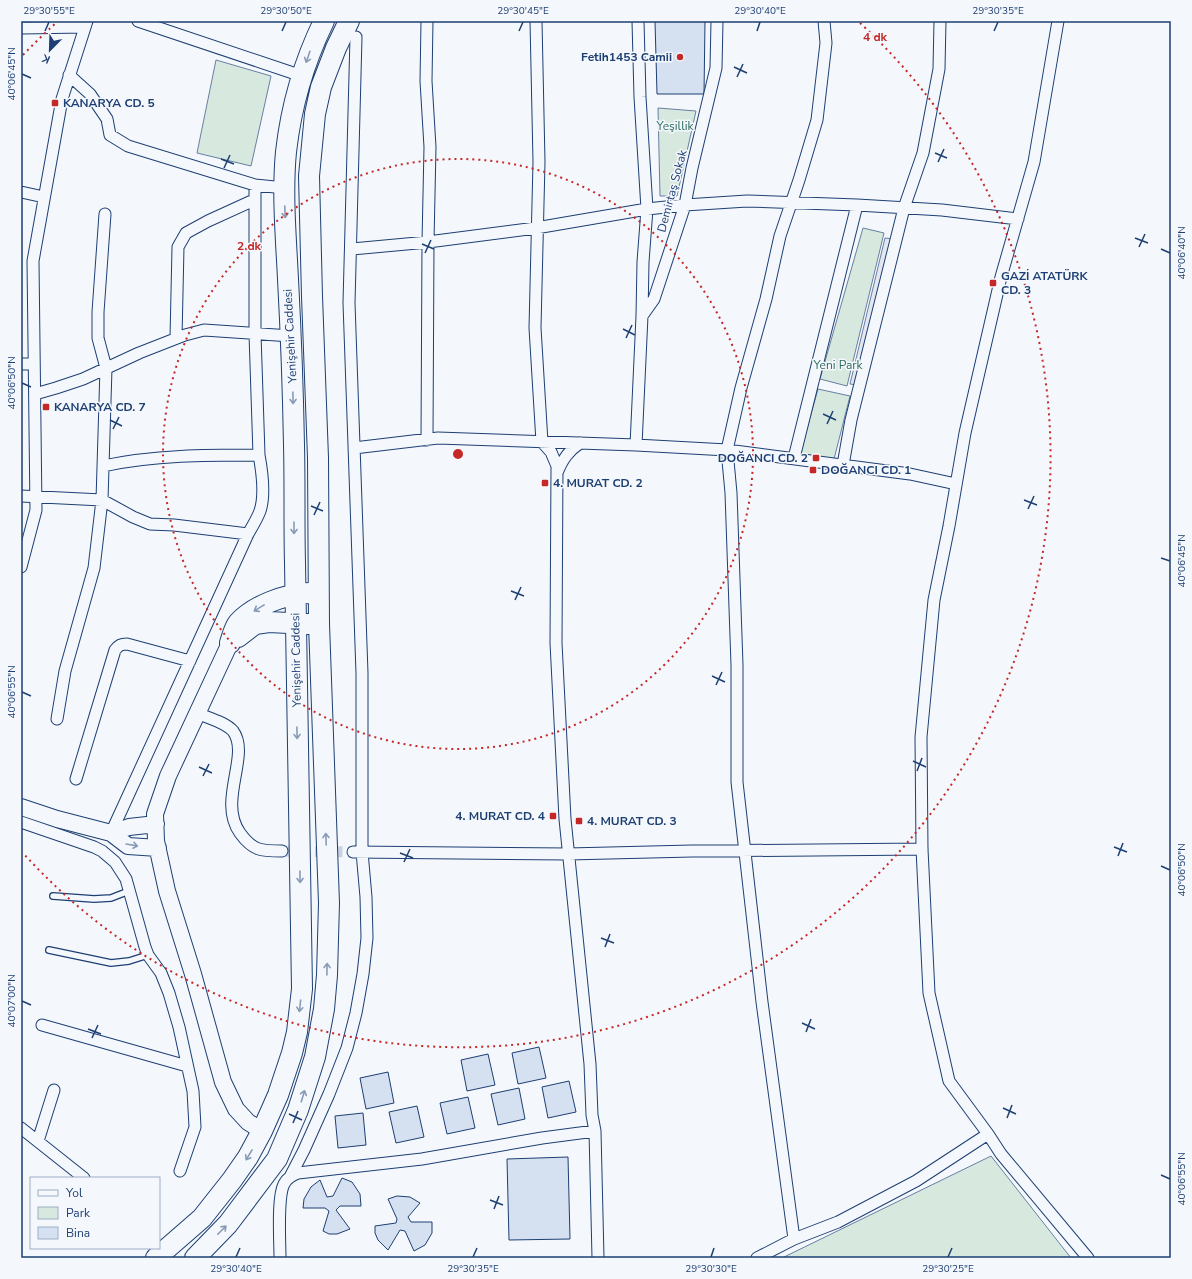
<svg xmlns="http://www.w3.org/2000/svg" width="1192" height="1279" font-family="'Nunito Sans',sans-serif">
<rect width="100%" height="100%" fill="#f4f7fb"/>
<path fill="#d7e8df" stroke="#687fa3" d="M216,60L271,76L251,166L197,153Z
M658,108L696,111L677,196H660Z
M863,228L884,233L847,386L820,379Z
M818,389L850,396L834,459L800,454Z
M991,1156L1071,1258H782Z"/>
<path fill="#e3e8f0" stroke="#687fa3" d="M885,238L894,239L857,385L850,384Z"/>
<path fill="#d5e0f0" stroke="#1d3f73" d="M655,21H705L704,94H657Z
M539,1047L546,1078L518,1084L512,1053Z
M488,1054L495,1085L467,1091L461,1060Z
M388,1072L394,1103L366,1109L360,1078Z
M569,1081L576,1112L548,1118L542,1087Z
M519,1088L525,1119L498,1125L491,1094Z
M468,1097L475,1128L447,1134L440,1103Z
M417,1106L424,1137L396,1143L389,1112Z
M363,1113L366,1145L338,1148L335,1116Z
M568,1157L570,1239L509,1240L507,1159Z
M342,1178L352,1182L360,1194L361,1206H340L336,1210L350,1229L337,1234H329L323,1231L329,1211L325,1208H303L304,1199L311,1187L320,1180L327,1197L333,1196Z
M397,1196L410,1197L420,1203L408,1217L411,1222H432V1233L425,1245L414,1251L405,1231L400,1230L388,1250L378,1240L375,1233V1226L396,1223L397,1219L388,1199Z"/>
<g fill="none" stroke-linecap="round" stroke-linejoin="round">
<path stroke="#c9d2e0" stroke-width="11" stroke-dasharray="11 5.5" stroke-linecap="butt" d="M282,851L353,852"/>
<defs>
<path id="lane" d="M53,896L94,899L111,898L129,891
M49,950L111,963L129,961L148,955"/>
<path id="street" d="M138,21L302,76
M1058,21L1034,162L1001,277L965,433L949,526L934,600L921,737L922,849L929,993L949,1081L988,1134L1001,1154L1088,1258
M21,28L84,27
M69,75L90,94L107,119L110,135L128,146L255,185L285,188
M21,192L44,197
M352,249L428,242L536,228L647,209L685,205L747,201L857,205L942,210L1018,219
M642,316L654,299L685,205L692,168L716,68L717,21
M176,338L178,247L186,233L208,221L254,200
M21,364H34
M35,394L56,388L83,379L139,353L185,335L204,330L291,336
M427,440L428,242L430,147L426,81L427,21
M636,445L642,316L643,262L647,209L640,97L638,21
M354,448L438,438L636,445L727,450L910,474L956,484
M794,458L857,205
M843,465L851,420L904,208L923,153L939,69L940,21
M103,466C154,455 207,455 259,455
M557,473C562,460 568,451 580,443
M21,496L102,500L133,517L150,524L174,525L248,534
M21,567L36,510L33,261L62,99L87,21
M197,713C208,718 225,722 233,731C251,755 217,801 240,833C253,851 261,851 282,851
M57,719L65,671L94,568L102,500L106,368L98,338V312L105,214
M76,779L115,650C119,645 121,644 127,644L190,661
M21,822L94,847L102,851L115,862L126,879L145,947L148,955L161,973L169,993L179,1027L193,1091L195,1127L180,1171
M111,833L248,534C252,527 257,519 260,511C265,496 262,471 259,455L255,334V185
M353,852L568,854L692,851L922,849
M42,1025L187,1066
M21,1128L84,1178
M595,1131L598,1258
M38,1141L54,1090
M291,1175L304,1150L329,1094L347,1048L356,1013L363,974L367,938L366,897L362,852V673L349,303L356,37
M794,1239L762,1002L737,782V665L731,493L727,450L741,388L766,299L780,236L799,180L817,120L826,43L824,21
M280,1258C280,1241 277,1197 284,1184C287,1178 292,1175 298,1173L422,1159L542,1138L595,1131L592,1115L590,1064L565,819L556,643L557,466L551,452L542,442L535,328L539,162L536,21
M757,1258L794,1239L838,1222L916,1181L988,1134"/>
<path id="secondary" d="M230,643L168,776L155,814L156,841L167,891L193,974L223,1082L236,1109L248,1122L262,1131
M21,807L57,819L111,833L128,846L158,848
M111,833L129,827L156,824"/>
<path id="highway" d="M238,637L255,624L269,622L308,624
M230,643C232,637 234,628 238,623C254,605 286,594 309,593
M156,1258L202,1218L232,1180L248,1157L262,1131L278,1095L292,1053L297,1032L302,989C299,847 298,705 295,563C294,524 295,485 294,445C293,390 291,335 288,279C286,238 282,193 286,152C291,107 304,62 324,21
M195,1258L228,1224L277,1159L298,1110L315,1057L324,1009L327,975L329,903L319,624L318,458L312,296L309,176L315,114L321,87L336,48L349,21"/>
</defs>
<use href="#lane" stroke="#1d3f73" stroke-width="8"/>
<use href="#street" stroke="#1d3f73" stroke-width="13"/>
<use href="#secondary" stroke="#1d3f73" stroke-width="18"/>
<use href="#highway" stroke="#1d3f73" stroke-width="22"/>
<use href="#lane" stroke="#f4f7fb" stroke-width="5.5"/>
<use href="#street" stroke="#f4f7fb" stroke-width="11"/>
<use href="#secondary" stroke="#f4f7fb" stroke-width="16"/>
<use href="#highway" stroke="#f4f7fb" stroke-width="20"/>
</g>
<defs><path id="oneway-shaft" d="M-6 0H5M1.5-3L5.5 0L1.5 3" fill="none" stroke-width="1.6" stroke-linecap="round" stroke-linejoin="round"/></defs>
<g stroke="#889bb7">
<use href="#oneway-shaft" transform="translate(308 57) rotate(109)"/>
<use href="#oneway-shaft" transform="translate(285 212) rotate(88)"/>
<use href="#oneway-shaft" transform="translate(293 398) rotate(89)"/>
<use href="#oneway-shaft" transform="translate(294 528) rotate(90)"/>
<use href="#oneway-shaft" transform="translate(259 608) rotate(149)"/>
<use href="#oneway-shaft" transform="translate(297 733) rotate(89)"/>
<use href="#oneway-shaft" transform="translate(326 839) rotate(-92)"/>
<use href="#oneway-shaft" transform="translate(132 845) rotate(10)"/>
<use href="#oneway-shaft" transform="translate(300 877) rotate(89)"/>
<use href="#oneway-shaft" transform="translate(327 969) rotate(-89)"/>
<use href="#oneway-shaft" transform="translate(300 1006) rotate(96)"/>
<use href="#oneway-shaft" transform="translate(303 1096) rotate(-73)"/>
<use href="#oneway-shaft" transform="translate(249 1155) rotate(121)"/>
<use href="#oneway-shaft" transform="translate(222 1230) rotate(-45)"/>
</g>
<path fill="none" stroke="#1d3f73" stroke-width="1.5" d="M45,31L49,22M282,31L286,22M519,31L523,22M757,31L760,22M994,31L998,22M734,67L747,73M22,74L31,78M737,77L743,64M935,153L947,158M221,159L234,164M938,162L944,149M224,168L230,155M1135,238L1148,243M422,244L434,249M1139,247L1145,234M1161,249L1170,253M425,253L431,240M623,329L635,335M626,338L632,325M22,383L31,387M823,414L836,420M110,420L122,426M827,424L833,411M113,429L119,417M1024,500L1037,505M311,506L323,511M1028,509L1034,496M314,515L320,502M1161,558L1170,561M511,591L524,596M515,600L521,587M712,676L725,682M716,685L722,672M22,692L31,696M913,761L926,767M199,767L212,773M917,771L922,758M203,776L209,764M1114,847L1127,852M400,853L413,858M1118,856L1123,843M404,862L410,849M1161,866L1170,870M601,938L614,943M605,947L610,934M22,1001L31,1005M802,1023L815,1029M88,1029L101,1034M806,1032L811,1019M92,1038L98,1025M1003,1108L1016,1114M289,1114L302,1120M1007,1118L1012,1105M293,1123L298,1111M1161,1175L1170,1179M490,1200L503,1205M494,1209L499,1196M236,1257L240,1248M473,1257L477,1248M711,1257L714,1248M948,1257L952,1248"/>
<g fill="none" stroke="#c62828" stroke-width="2" stroke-dasharray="2 4">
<circle cx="458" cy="454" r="295"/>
<path d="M23 55A590 590 0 0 1 56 23M860 23A590 590 0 1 1 23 853"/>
</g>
<g fill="#c62828" stroke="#f4f7fb" stroke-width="1.5">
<circle cx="680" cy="57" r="4"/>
<rect x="51" y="99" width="8" height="8" rx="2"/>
<rect x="989" y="279" width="8" height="8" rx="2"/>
<rect x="42" y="403" width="8" height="8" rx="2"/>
<rect x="812" y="454" width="8" height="8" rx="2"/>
<rect x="809" y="466" width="8" height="8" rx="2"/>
<rect x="541" y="479" width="8" height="8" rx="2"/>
<rect x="549" y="812" width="8" height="8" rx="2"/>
<rect x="575" y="817" width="8" height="8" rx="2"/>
</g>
<g text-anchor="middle" stroke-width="3" stroke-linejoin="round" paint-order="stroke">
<g font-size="12" font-weight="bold" fill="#1d3f73" stroke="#f4f7fb" text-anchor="start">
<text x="672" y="61" text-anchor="end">Fetih1453 Camii</text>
<text x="63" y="107">KANARYA CD. 5</text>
<text x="1001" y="280">GAZİ ATATÜRK<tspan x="1001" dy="14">CD. 3</tspan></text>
<text x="54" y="411">KANARYA CD. 7</text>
<text x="808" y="462" text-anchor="end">DOĞANCI CD. 2</text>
<text x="821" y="474">DOĞANCI CD. 1</text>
<text x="553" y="487">4. MURAT CD. 2</text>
<text x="545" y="820" text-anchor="end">4. MURAT CD. 4</text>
<text x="587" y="825">4. MURAT CD. 3</text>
</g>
<g font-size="12" fill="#2c6c60" stroke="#f4f7fb">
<text x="675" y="130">Yeşillik</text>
<text x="838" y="369">Yeni Park</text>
</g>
<g font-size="12" fill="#1d3f73" stroke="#f4f7fb">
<text transform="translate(672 191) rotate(-75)" y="4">Demirtaş Sokak</text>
<text transform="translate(290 336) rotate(-93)" y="4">Yenişehir Caddesi</text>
<text transform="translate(296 660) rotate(-91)" y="4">Yenişehir Caddesi</text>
</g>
</g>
<circle cx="458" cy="454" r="6" fill="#c62828" stroke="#f4f7fb" stroke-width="2"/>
<g font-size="12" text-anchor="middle" font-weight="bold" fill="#c62828" stroke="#f4f7fb" stroke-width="3" stroke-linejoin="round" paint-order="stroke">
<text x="875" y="41">4 dk</text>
<text x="249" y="250">2 dk</text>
</g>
<rect width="1192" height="1279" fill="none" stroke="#f4f7fb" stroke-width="44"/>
<rect x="30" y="1177" width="130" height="72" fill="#f4f7fb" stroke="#9eadc5"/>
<rect x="38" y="1190" width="20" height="6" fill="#f4f7fb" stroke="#9eadc5"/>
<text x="66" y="1197" font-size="12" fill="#1d3f73">Yol</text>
<rect x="38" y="1207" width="20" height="12" fill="#d7e8df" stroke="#9eadc5"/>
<text x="66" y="1217" font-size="12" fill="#1d3f73">Park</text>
<rect x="38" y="1227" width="20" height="12" fill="#d5e0f0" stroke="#9eadc5"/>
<text x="66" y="1237" font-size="12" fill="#1d3f73">Bina</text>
<g transform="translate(50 50) rotate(203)" stroke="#f4f7fb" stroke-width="3" paint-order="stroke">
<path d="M0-3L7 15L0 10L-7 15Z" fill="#1d3f73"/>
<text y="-6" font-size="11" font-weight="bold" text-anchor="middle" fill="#1d3f73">K</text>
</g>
<rect x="22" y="22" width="1148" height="1235" fill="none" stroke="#1d3f73" stroke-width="1.5"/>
<g font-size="10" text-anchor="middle" fill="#1d3f73">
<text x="49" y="14">29°30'55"E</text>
<text x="286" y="14">29°30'50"E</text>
<text x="523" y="14">29°30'45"E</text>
<text x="760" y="14">29°30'40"E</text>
<text x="998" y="14">29°30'35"E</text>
<text transform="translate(11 74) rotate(-90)" y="4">40°06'45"N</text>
<text transform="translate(1181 253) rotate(-90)" y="4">40°06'40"N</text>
<text transform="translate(11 383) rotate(-90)" y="4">40°06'50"N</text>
<text transform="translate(1181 561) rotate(-90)" y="4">40°06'45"N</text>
<text transform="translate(11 692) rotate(-90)" y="4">40°06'55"N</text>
<text transform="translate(1181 870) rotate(-90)" y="4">40°06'50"N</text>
<text transform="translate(11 1001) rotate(-90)" y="4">40°07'00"N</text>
<text transform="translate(1181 1179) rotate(-90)" y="4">40°06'55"N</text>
<text x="236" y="1272">29°30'40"E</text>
<text x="473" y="1272">29°30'35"E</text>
<text x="711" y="1272">29°30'30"E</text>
<text x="948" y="1272">29°30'25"E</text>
</g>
</svg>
